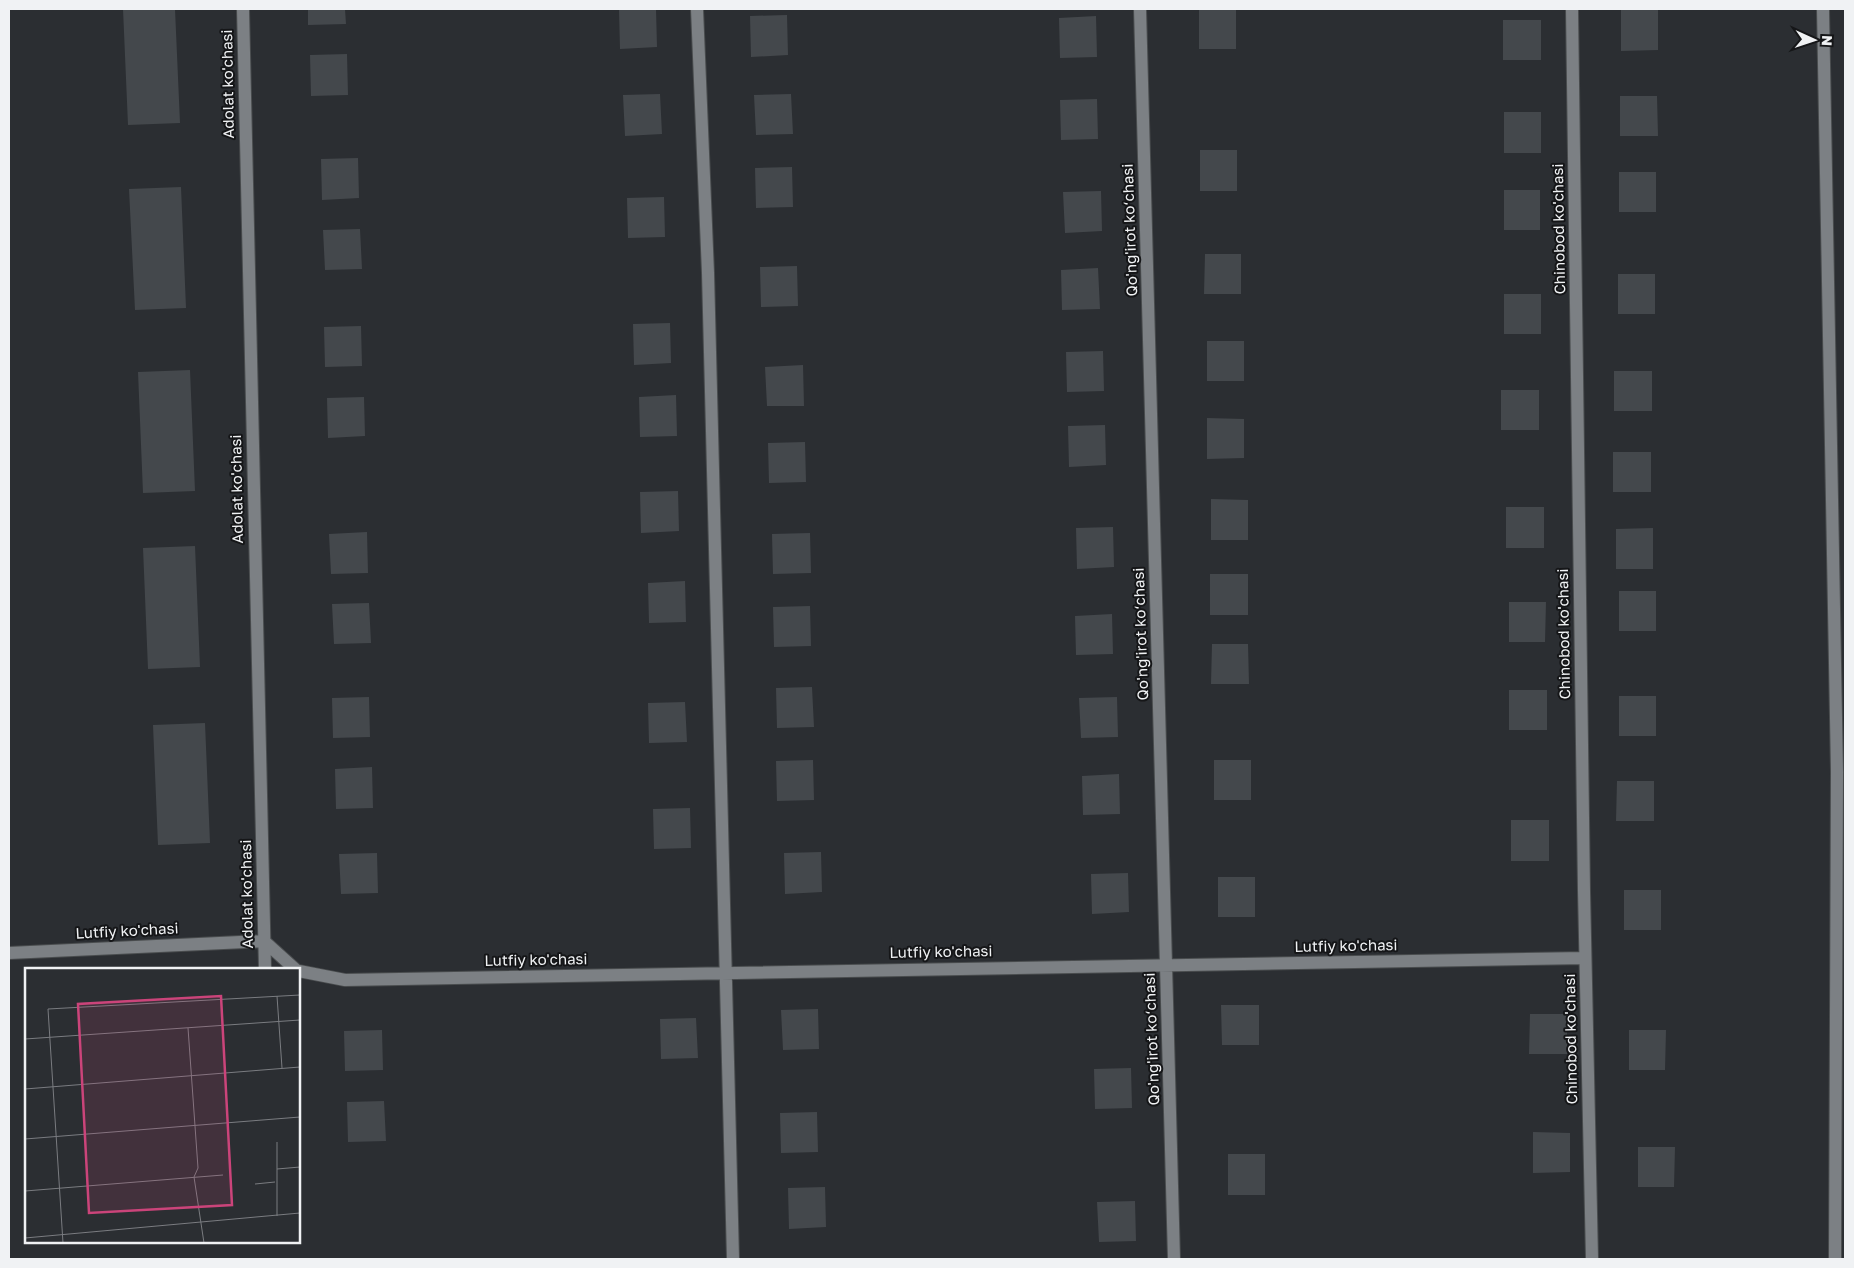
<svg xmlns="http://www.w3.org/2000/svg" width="1854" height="1268" font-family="'Golos Text',sans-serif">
<rect width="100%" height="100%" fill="#2b2e32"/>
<path fill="#44484c" d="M123,9H175L180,123L128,125Z
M308,9H345L346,24L308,25Z
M619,9H656L657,47L620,49Z
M1199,9H1236V49H1199Z
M1621,10H1658V50L1621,51Z
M787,15L788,55L751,57L750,16Z
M1096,16L1097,57L1060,58L1059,18Z
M1503,20H1541V60H1503Z
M347,54L348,95L311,96L310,55Z
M660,94L662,134L625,136L623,95Z
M791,94L793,134L756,135L754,95Z
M1620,96H1657L1658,136H1620Z
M1097,99L1098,139L1061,140L1060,100Z
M1504,112H1541V153H1504Z
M1200,150H1237V191H1200Z
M358,158L359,198L322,200L321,159Z
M792,167L793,207L756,208L755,168Z
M1619,172H1656V212H1619Z
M181,187L186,308L135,310L129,189Z
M1504,190H1540V230H1504Z
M1101,191L1102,231L1065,233L1063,192Z
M664,197L665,237L628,238L627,198Z
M360,229L362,269L325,270L323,230Z
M1205,254H1241V294H1204Z
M797,266L798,306L761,307L760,267Z
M1098,268L1100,309L1062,310L1061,270Z
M1618,274H1655V314H1618Z
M1504,294H1541V334H1504Z
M670,323L671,363L634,365L633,324Z
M361,326L362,366L325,367L324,327Z
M1207,341H1244V381H1207Z
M1103,351L1104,391L1067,392L1066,352Z
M803,365L804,406H767L765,367Z
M190,370L195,491L143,493L138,372Z
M1614,371H1652V411H1614Z
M1501,390H1539V430H1501Z
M676,395L677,436L640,437L639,397Z
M364,397L365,436L328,438L327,398Z
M1207,418L1244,419V458L1207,459Z
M1105,425L1106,465L1069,467L1068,426Z
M805,442L806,482L769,483L768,443Z
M1613,452H1651V492H1613Z
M678,491L679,531L641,533L640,492Z
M1211,499L1248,500V540H1211Z
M1506,507H1544V548H1506Z
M1113,527L1114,567L1077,569L1076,528Z
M1653,528V569H1616V529Z
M367,532L368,573L331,574L329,534Z
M810,533L811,573L773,574L772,534Z
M195,546L200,667L148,669L143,548Z
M1210,574H1248V615H1210Z
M685,581L686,622L649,623L648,583Z
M1619,591H1656V631H1619Z
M1509,602H1546L1545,642H1509Z
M369,603L371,643L334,644L332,604Z
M810,606L811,646L774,647L773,607Z
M1112,614L1113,654L1076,655L1075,616Z
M1212,644H1248L1249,684H1211Z
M812,687L814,727L777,728L776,688Z
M1509,690H1547V730H1509Z
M1619,696H1656V736H1619Z
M369,697L370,737L333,738L332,698Z
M1117,697L1118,737L1081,738L1079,698Z
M685,702L687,742L649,743L648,703Z
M205,723L210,843L158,845L153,725Z
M813,760L814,800L777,801L776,761Z
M1214,760H1251V800H1214Z
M372,767L373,808L336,809L335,769Z
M1119,774L1120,814L1083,815L1082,776Z
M1617,781H1654V821H1616Z
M690,808L691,848L654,849L653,809Z
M1511,820H1549V861H1511Z
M821,852L822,892L785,894L784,853Z
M377,853L378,893L341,894L339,854Z
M1128,873L1129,912L1092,914L1091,874Z
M1218,877H1255V917H1218Z
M1624,890H1661V930H1624Z
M1221,1005H1259V1045H1222Z
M818,1009L819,1049L783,1050L781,1010Z
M1530,1014H1567V1054H1529Z
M696,1018L698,1058L661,1059L660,1019Z
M382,1030L383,1070L345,1071L344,1031Z
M1629,1030H1666L1665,1070H1629Z
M1131,1068L1132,1108L1095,1109L1094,1069Z
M384,1101L386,1141L348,1142L347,1102Z
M817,1112L818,1152L781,1153L780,1113Z
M1533,1132L1570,1133V1172L1533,1173Z
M1638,1147H1675L1674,1187H1638Z
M1228,1154H1265V1195H1228Z
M825,1187L826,1227L789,1229L788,1188Z
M1135,1201L1136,1241L1099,1242L1097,1202Z"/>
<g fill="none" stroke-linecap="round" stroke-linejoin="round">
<defs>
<path id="minor" d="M243,9L265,969
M697,9L708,273L733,1259
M1140,9L1174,1259
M1572,9L1584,891L1592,1259
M1823,9L1837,772L1835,1259
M9,953L264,941L295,969
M299,971L345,980L1585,958"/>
</defs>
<use href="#minor" stroke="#494c4e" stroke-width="14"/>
<use href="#minor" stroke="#7c8084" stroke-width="12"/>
</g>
<g text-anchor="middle" stroke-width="4" stroke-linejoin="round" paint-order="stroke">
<g font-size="15" fill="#f0f2f4" stroke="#151618">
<text transform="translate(228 84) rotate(-91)" y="5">Adolat ko'chasi</text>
<text transform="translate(1559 229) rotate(-91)" y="5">Chinobod ko'chasi</text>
<text transform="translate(1130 230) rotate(-92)" y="5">Qo'ng'irot ko‘chasi</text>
<text transform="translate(237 489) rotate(-91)" y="5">Adolat ko'chasi</text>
<text transform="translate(1141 634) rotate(-92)" y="5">Qo'ng'irot ko‘chasi</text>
<text transform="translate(1564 634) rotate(-91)" y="5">Chinobod ko'chasi</text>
<text transform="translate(247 894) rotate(-91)" y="5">Adolat ko'chasi</text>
<text transform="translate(127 931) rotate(-3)" y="5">Lutfiy ko'chasi</text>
<text transform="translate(1346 946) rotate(-1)" y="5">Lutfiy ko'chasi</text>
<text transform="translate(941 952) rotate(-1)" y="5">Lutfiy ko'chasi</text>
<text transform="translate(536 960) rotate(-1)" y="5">Lutfiy ko'chasi</text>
<text transform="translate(1152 1039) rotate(-92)" y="5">Qo'ng'irot ko‘chasi</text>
<text transform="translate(1571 1039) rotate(-91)" y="5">Chinobod ko'chasi</text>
</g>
</g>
<g transform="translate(25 968)">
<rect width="275" height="275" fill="#2b2e32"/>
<path fill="none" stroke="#7a7c80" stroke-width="1" d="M252,28L257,100M163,60L173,200L169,209L179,275M0,71L275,52M0,121L275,99M0,171L275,149M252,174V248M252,201L275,199M230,216L250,214M0,223L198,207M0,270L275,245M38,275L23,41L275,27"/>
<path fill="#cb447a" fill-opacity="0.15" stroke="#cb447a" stroke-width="2.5" d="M196,28L207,237L64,245L53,36Z"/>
<rect width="275" height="275" fill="none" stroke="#f0f2f4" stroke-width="2.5"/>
</g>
<rect width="1854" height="1268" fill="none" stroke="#f0f2f4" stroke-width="20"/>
<g transform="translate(1814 40) rotate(93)" stroke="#151618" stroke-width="4" paint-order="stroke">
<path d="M0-4L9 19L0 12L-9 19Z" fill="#f0f2f4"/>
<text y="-8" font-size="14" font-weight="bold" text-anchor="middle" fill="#f0f2f4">N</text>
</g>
</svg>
